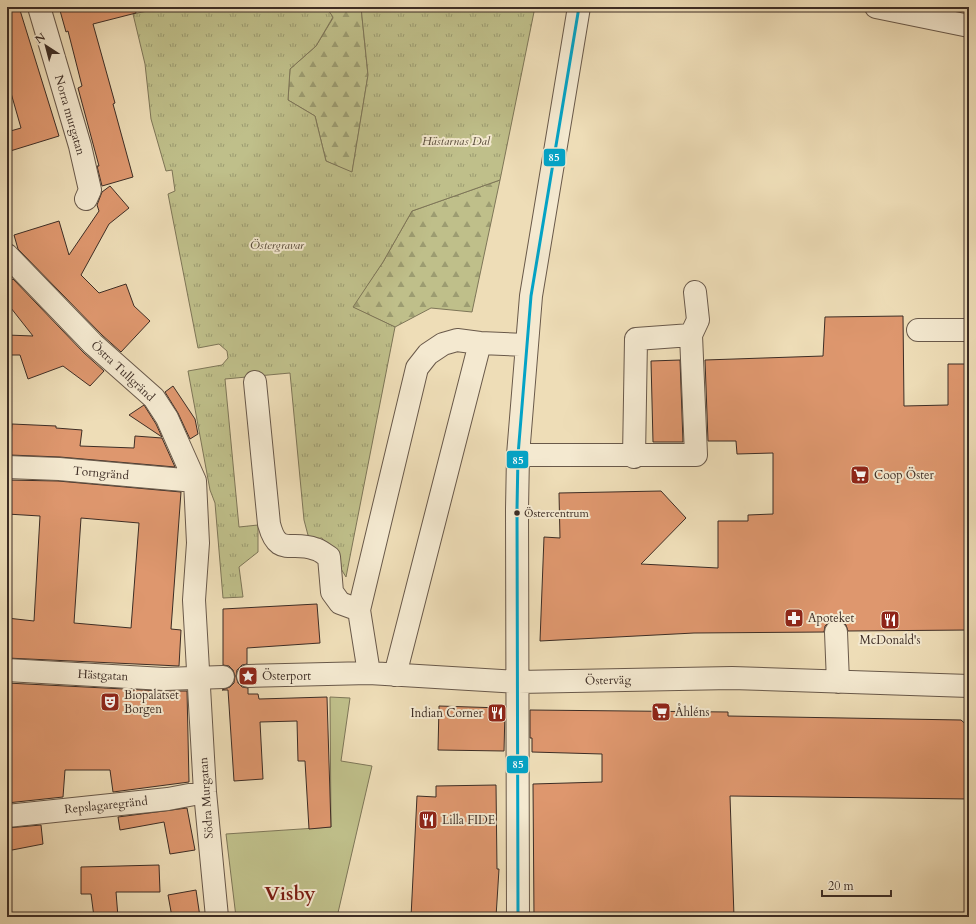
<svg xmlns="http://www.w3.org/2000/svg" width="976" height="924" font-family="Cardo,serif">
<defs>
<pattern id="forest-firs" width="22" height="20" patternUnits="userSpaceOnUse"><rect width="22" height="20" fill="#bfbf8a"/><path d="M5 1l3.5 6h-7zM16 11l3.5 6h-7z" fill="#9c9c71"/></pattern>
<pattern id="park-tufts" width="24" height="20" patternUnits="userSpaceOnUse"><rect width="24" height="20" fill="#bfbf8a"/><path d="M3 7l-1-3M5 7V3M7 7l1-3M15 17l-1-3M17 17v-4M19 17l1-3" fill="none" stroke="#9c9c71"/></pattern>
</defs>
<rect width="100%" height="100%" fill="#eeddb7"/>
<filter id="stains"><feTurbulence type="fractalNoise" baseFrequency=".005" numOctaves="4"/><feColorMatrix values="0 0 0 0 .2 0 0 0 0 .09 0 0 0 0 .02 0 0 0 .5 -.17"/></filter>
<radialGradient id="worn" r=".72"><stop offset=".6" stop-color="#630" stop-opacity="0"/><stop offset="1" stop-color="#630" stop-opacity=".3"/></radialGradient>
<path fill="#bfbf8a" stroke="#7e7658" d="M330,697L350,698L341,761L372,766L337,917H236L226,834L331,827Z"/>
<path fill="url(#forest-firs)" stroke="#7e7658" d="M326,7H361L368,75L352,173L326,161L315,116L288,100L290,69L316,46L333,18Z
M500,180L472,312L431,308L395,327L352,307L383,262L412,211Z"/>
<path fill="url(#park-tufts)" stroke="#7e7658" d="M158,7H326L333,17L316,46L290,69L288,100L315,116L326,161L352,172L368,75L361,7H535L500,180L412,211L383,262L353,307L395,327L346,577L322,538L309,539L304,520L290,373L225,379L239,527L258,525V552L239,567L243,597L223,598L215,503L210,490L188,371L222,365L228,358L227,351L219,344L198,348L168,194L175,191L172,170L166,171L151,119L145,64L133,14L157,9Z"/>
<path fill="#de976e" stroke="#3d2d25" fill-rule="evenodd" d="M7,7H19L59,136L7,152V132L21,128L7,79Z
M59,7H135L136,13L93,24L115,103L113,104L133,177L102,186L97,166H99L78,88L82,86L68,31L66,32Z
M110,186L129,208L109,224L81,275L99,293L126,284L134,306L150,321L121,352L102,335L18,249L14,235L59,221L69,255L99,211L97,205L102,192Z
M13,279L84,353L104,371L90,386L63,366L28,379L20,355H7V335L33,336L7,303V283Z
M903,316L904,406L948,405V364H969V630L848,631L846,625L842,621L836,620L829,622L825,626L824,632L694,633L540,641L544,537L560,538L559,493L661,491L686,518L641,564L718,568V521H748V515L773,514V453L737,454L736,441H708L705,360L823,356L825,317Z
M680,360L683,442H653L651,361Z
M173,386L195,419L198,434L190,439L178,413L165,392Z
M144,405L156,424L162,437L129,415Z
M12,424L56,426V428L82,430L80,446L134,448L135,436L162,438L175,467L60,457L10,455Z
M7,480L58,481L181,492L171,629L181,630L179,666L7,658V618L34,621L40,516L7,514ZM81,518L139,523L131,628L74,623Z
M317,604L320,643L247,648V664L242,665L237,670L236,676L238,683L242,687L248,688V694H258L259,699L327,697L331,827L309,829L305,761H298L297,721L260,722L263,779L234,781L228,690H222L230,687L234,683L235,676L233,670L229,666L223,665V609Z
M7,683L163,691H187L189,782L113,792L110,770H65L63,797L7,803Z
M439,706L502,708L501,710H505L504,751L438,750Z
M530,710L728,712V716L961,720L969,727V799L730,796L734,917H534L533,784L602,782V754L532,752V738H530Z
M496,785L497,869H499L496,917H411L417,796L436,797V786Z
M187,808L195,850L170,854L164,822L120,830L118,817Z
M41,825L43,844L7,851V828Z
M159,865L160,892H116L118,917H94L91,894H81V867Z
M196,890L200,917H172L168,895Z"/>
<g fill="none" stroke-linecap="round" stroke-linejoin="round">
<defs>
<path id="minor" d="M39,7L80,146L90,190L86,199
M876,7L969,26
M7,255L93,344L154,398L167,418L195,481L198,543L194,600L205,792L217,917
M918,330H969
M255,382L269,524C278,558 291,540 315,549C320,550 324,554 329,557L332,592L340,603L359,610
M518,455H696L691,335L698,320L695,292
M634,457L636,339L691,335
M7,467L59,469L195,481
M836,632L838,682
M7,670L164,679L223,677
M369,673L359,610L417,368L428,354L443,344L457,340L480,343L526,345
M395,675L480,343
M248,676L369,673L518,682L732,678L969,686
M7,816L168,799L205,792
M518,917L517,509L518,455L531,296L579,7"/>
</defs>
<use href="#minor" stroke="#69594a" stroke-width="24"/>
<use href="#minor" stroke="#f4e9d0" stroke-width="22"/>
<defs>
<path id="bus-1" d="M518,917L517,509L518,455L531,296L579,7"/>
</defs>
<use href="#bus-1" stroke="#f4e9d0" stroke-width="6"/>
<use href="#bus-1" stroke="#03a3c6" stroke-width="3"/>
</g>
<defs>
<symbol id="supermarket-square" viewBox="-11 -11 22 22"><rect x="-9" y="-9" width="18" height="18" rx="4" fill="#8f2418" stroke="#f4e9d0"/><path d="M-6-5.5h2.5l.6 2H6L4.5 2H-2.5L-4.4-4H-6ZM-1.5 3.2a1.3 1.3 0 1 0 .1 0ZM3 3.2a1.3 1.3 0 1 0 .1 0Z" fill="#fff"/></symbol>
<symbol id="pharmacy-square" viewBox="-11 -11 22 22"><rect x="-9" y="-9" width="18" height="18" rx="4" fill="#8f2418" stroke="#f4e9d0"/><path d="M-2-6h4v4h4v4h-4v4h-4v-4h-4v-4h4Z" fill="#fff"/></symbol>
<symbol id="restaurant-square" viewBox="-11 -11 22 22"><rect x="-9" y="-9" width="18" height="18" rx="4" fill="#8f2418" stroke="#f4e9d0"/><path d="M-5-6h1v4h1v-4h1v4h1v-4h1v5L-1.5 .5V6h-2V.5L-5-1ZM5-6V6H3V1.5H1.5Q1.5-4 5-6Z" fill="#fff"/></symbol>
<symbol id="sight-square" viewBox="-11 -11 22 22"><rect x="-9" y="-9" width="18" height="18" rx="4" fill="#8f2418" stroke="#f4e9d0"/><path d="M0-6L1.8-2.2L6-1.7L2.9 1.2L3.7 5.4L0 3.3L-3.7 5.4L-2.9 1.2L-6-1.7L-1.8-2.2Z" fill="#fff"/></symbol>
<symbol id="theatre-square" viewBox="-11 -11 22 22"><rect x="-9" y="-9" width="18" height="18" rx="4" fill="#8f2418" stroke="#f4e9d0"/><path d="M-5-5.5Q0-4 5-5.5V0Q5 5 0 6Q-5 5-5 0ZM-3.3-2.5H-1v1.5H-3.3ZM1-2.5H3.3v1.5H1ZM-2.8 1Q0 5.5 2.8 1Z" fill="#fff"/></symbol>
</defs>
<g fill-rule="evenodd">
<use href="#supermarket-square" x="849" y="464" width="22" height="22"/>
<use href="#pharmacy-square" x="783" y="607" width="22" height="22"/>
<use href="#restaurant-square" x="879" y="609" width="22" height="22"/>
<use href="#sight-square" x="237" y="665" width="22" height="22"/>
<use href="#theatre-square" x="99" y="691" width="22" height="22"/>
<use href="#supermarket-square" x="650" y="701" width="22" height="22"/>
<use href="#restaurant-square" x="486" y="702" width="22" height="22"/>
<use href="#restaurant-square" x="417" y="809" width="22" height="22"/>
</g>
<circle fill="#3d2d25" stroke="#f4e9d0" stroke-width="1.5" cx="517" cy="513" r="3.5"/>
<g text-anchor="middle" stroke-width="4" stroke-linejoin="round" paint-order="stroke">
<g font-size="11" fill="#3d2d25" stroke="#f4e9d0" text-anchor="start">
<text x="524" y="517">Östercentrum</text>
</g>
<g font-size="12" fill="#3d2d25" stroke="#f4e9d0">
<text transform="translate(70 115) rotate(74)" y="4">Norra murgatan</text>
<text transform="translate(123 371) rotate(43)" y="4">Östra Tullgränd</text>
<text transform="translate(101 473) rotate(5)" y="4">Torngränd</text>
<text transform="translate(103 675) rotate(3)" y="4">Hästgatan</text>
<text transform="translate(608 680) rotate(-1)" y="4">Österväg</text>
<text transform="translate(206 798) rotate(-94)" y="4">Södra Murgatan</text>
<text transform="translate(106 805) rotate(-6)" y="4">Repslagaregränd</text>
</g>
<g font-size="12" font-style="italic" fill="#574a39" stroke="#f4e9d0">
<text x="456" y="145">Hästarnas Dal</text>
<text x="277" y="249">Östergravar</text>
</g>
<g font-size="12" fill="#3d2d25" stroke="#f4e9d0" text-anchor="start">
<text x="874" y="479">Coop Öster</text>
<text x="808" y="622">Apoteket</text>
<text x="890" y="644" text-anchor="middle">McDonald's</text>
<text x="262" y="680">Österport</text>
<text x="124" y="699">Biopalatset<tspan x="124" dy="14">Borgen</tspan></text>
<text x="675" y="716">Åhléns</text>
<text x="483" y="717" text-anchor="end">Indian Corner</text>
<text x="442" y="824">Lilla FIDE</text>
</g>
<g font-size="20" font-weight="bold" fill="#7a1f14" stroke="#f4e9d0">
<text x="290" y="900">Visby</text>
</g>
</g>
<g stroke="#f4e9d0" stroke-width="1.5">
<rect x="543" y="148" width="23" height="19" rx="4" fill="#03a3c6"/>
<rect x="506" y="450" width="23" height="19" rx="4" fill="#03a3c6"/>
<rect x="506" y="755" width="23" height="19" rx="4" fill="#03a3c6"/>
</g>
<g font-size="11" text-anchor="middle" font-weight="bold" fill="#fff">
<text x="554" y="161">85</text>
<text x="518" y="464">85</text>
<text x="518" y="768">85</text>
</g>
<rect width="976" height="924" fill="none" stroke="#eeddb7" stroke-width="24"/>
<rect x="8" y="8" width="960" height="908" fill="none" stroke="#3d2d25" stroke-width="2"/>
<rect x="12" y="12" width="952" height="900" fill="none" stroke="#3d2d25"/>
<g transform="translate(46 46) rotate(324)" stroke="#f4e9d0" stroke-width="3" paint-order="stroke">
<path d="M0-3L7 15L0 10L-7 15Z" fill="#3d2d25"/>
<text y="-6" font-size="11" font-weight="bold" text-anchor="middle" fill="#3d2d25">N</text>
</g>
<path d="M822 890v6h69v-6" fill="none" stroke="#3d2d25" stroke-width="2"/>
<text x="828" y="890" font-size="12" fill="#3d2d25" stroke="#f4e9d0" stroke-width="3" paint-order="stroke">20 m</text>
<rect width="100%" height="100%" filter="url(#stains)"/>
<rect width="100%" height="100%" fill="url(#worn)"/>
</svg>
